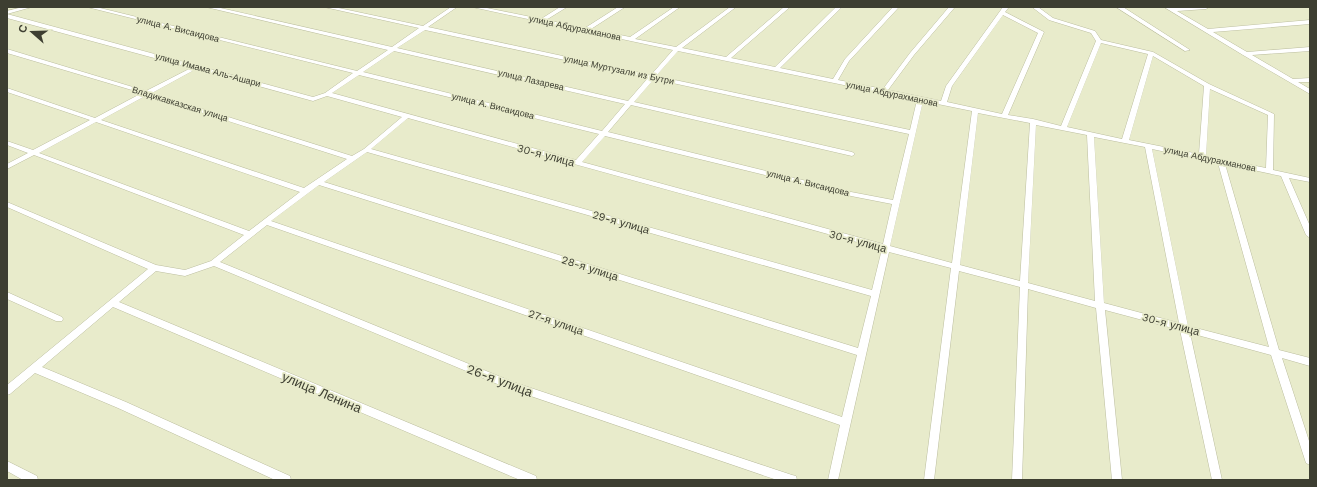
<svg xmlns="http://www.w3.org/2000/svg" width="1317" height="487" font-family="'Work Sans',sans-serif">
<rect width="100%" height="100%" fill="#e8ebcb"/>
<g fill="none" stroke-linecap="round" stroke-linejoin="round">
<defs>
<path id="minor" d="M23,7H32L7,14L313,97L325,93L353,73L87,7H96L357,71L388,50L206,7H216L392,47L419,28L324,7H334L423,26L451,7H457L428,27L651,75L673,50L472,7H482L541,19L560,7H567L546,20L585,28L618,7H625L591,29L630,37L674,7H680L635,39L676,47L730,7H736L682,48L726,57L784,7H790L731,58L775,67L836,7H842L780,68L833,79L845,59L893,7H899L849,61L838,80L883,89L910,53L949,7H955L914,55L888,90L941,101L946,86L1003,7H1009L1005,12L1044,32L1008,115L1033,119L1061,126L1096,41L1091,33L1049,20L1032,7H1038L1053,18L1095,31L1101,40L1153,52L1209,84L1274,114L1273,170L1310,178V182L1289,178L1310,226V238L1306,235L1281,176L1225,164L1279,350L1310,358V366L1282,358L1310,444V465L1306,463L1305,460L1271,355L1190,333L1222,480H1212L1180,330L1105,310L1122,480H1112L1096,308L1028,289L1022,480H1012L1020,287L959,271L934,480H924L951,268L889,252L838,480H828L840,425L267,225L220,262L513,382L792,475L796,476L797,480H777L507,388L214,266L185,276L156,271L119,302L536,476L537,480H520L113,307L42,367L126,402L290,476L291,480H275L118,408L35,373L10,394L7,395V385L148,269L7,207V202L156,265L185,270L211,261L244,235L34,155L7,169V164L28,153L7,145V141L33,150L90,120L7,92V88L95,118L142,93L7,53V49L146,91L191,68L7,18V11ZM1003,15L1038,33L1002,114L947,102L952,86ZM425,30L648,78L628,101L397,48ZM1101,43L1148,54L1122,139L1067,127ZM394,51L625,104L602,131L363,72ZM678,51L917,100L910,130L656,76ZM1153,56L1204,86L1199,154L1129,140ZM196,69L313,101L327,96L402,117L364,149L352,156L152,93ZM359,75L599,134L576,160L332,93ZM654,79L909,134L893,200L851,192L608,132L631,105L852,156L855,154L852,152L634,102ZM1210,89L1268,115L1266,168L1206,156ZM147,95L347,159L304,188L101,120ZM923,101L972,111L952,263L890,246ZM978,113L1030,123L1020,281L960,265ZM408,118L882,249L872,290L371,149ZM96,122L300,192L249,231L39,153ZM1036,125L1087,135L1095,301L1028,283ZM605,136L851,196L892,204L883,244L582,162ZM1094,137L1145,147L1179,323L1104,303ZM1152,149L1218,163L1269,347L1188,326ZM367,152L871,296L858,348L324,182ZM319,185L857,355L842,417L271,221Z
M1116,7H1123L1190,50L1185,51Z
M1164,7L1173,8L1209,7L1206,9L1177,11L1208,29L1310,20V24L1213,32L1247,52L1310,47V51L1252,55L1293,79L1310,78V82H1298L1310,89V94L1243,55Z
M7,292L62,317L63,319L62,321H56L7,299Z
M7,461L37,476L38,480H23L7,471Z"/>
</defs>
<use href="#minor" stroke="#bcbe9f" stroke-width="1"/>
<use href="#minor" fill="#fff" fill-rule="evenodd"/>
</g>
<g text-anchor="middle" stroke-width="3.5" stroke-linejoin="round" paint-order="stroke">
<g font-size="9" fill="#3d3e31" stroke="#e8ebcb">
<text transform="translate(575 28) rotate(12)" y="3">улица Абдурахманова</text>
<text transform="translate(178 29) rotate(14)" y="3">улица А. Висаидова</text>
<text transform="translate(208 70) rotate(15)" y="3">улица Имама Аль-Ашари</text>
<text transform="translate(619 70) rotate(12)" y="3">улица Муртузали из Бутри</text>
<text transform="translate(531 80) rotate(13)" y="3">улица Лазарева</text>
<text transform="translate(892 94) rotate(12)" y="3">улица Абдурахманова</text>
<text transform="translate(180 104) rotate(17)" y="3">Владикавказская улица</text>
<text transform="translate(493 106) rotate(14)" y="3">улица А. Висаидова</text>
<text transform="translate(1210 159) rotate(12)" y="3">улица Абдурахманова</text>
<text transform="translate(808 183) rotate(14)" y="3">улица А. Висаидова</text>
</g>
<g font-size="11" fill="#3d3e31" stroke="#e8ebcb">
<text transform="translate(546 155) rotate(15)" y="4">30-я улица</text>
<text transform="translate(621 222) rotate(16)" y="4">29-я улица</text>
<text transform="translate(858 241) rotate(15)" y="4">30-я улица</text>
<text transform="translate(590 268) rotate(18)" y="4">28-я улица</text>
<text transform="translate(556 322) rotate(19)" y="4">27-я улица</text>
<text transform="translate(1171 324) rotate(15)" y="4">30-я улица</text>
</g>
<g font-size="13" fill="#3d3e31" stroke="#e8ebcb">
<text transform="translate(500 380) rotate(21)" y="5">26-я улица</text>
<text transform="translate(322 392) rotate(23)" y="5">улица Ленина</text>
</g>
</g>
<rect width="1317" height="487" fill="none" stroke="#3d3e31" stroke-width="16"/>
<g transform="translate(32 32) rotate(290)" stroke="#e8ebcb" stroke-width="3" paint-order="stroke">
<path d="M0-3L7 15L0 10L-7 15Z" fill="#3d3e31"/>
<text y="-6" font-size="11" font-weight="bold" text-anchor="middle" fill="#3d3e31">С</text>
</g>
</svg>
